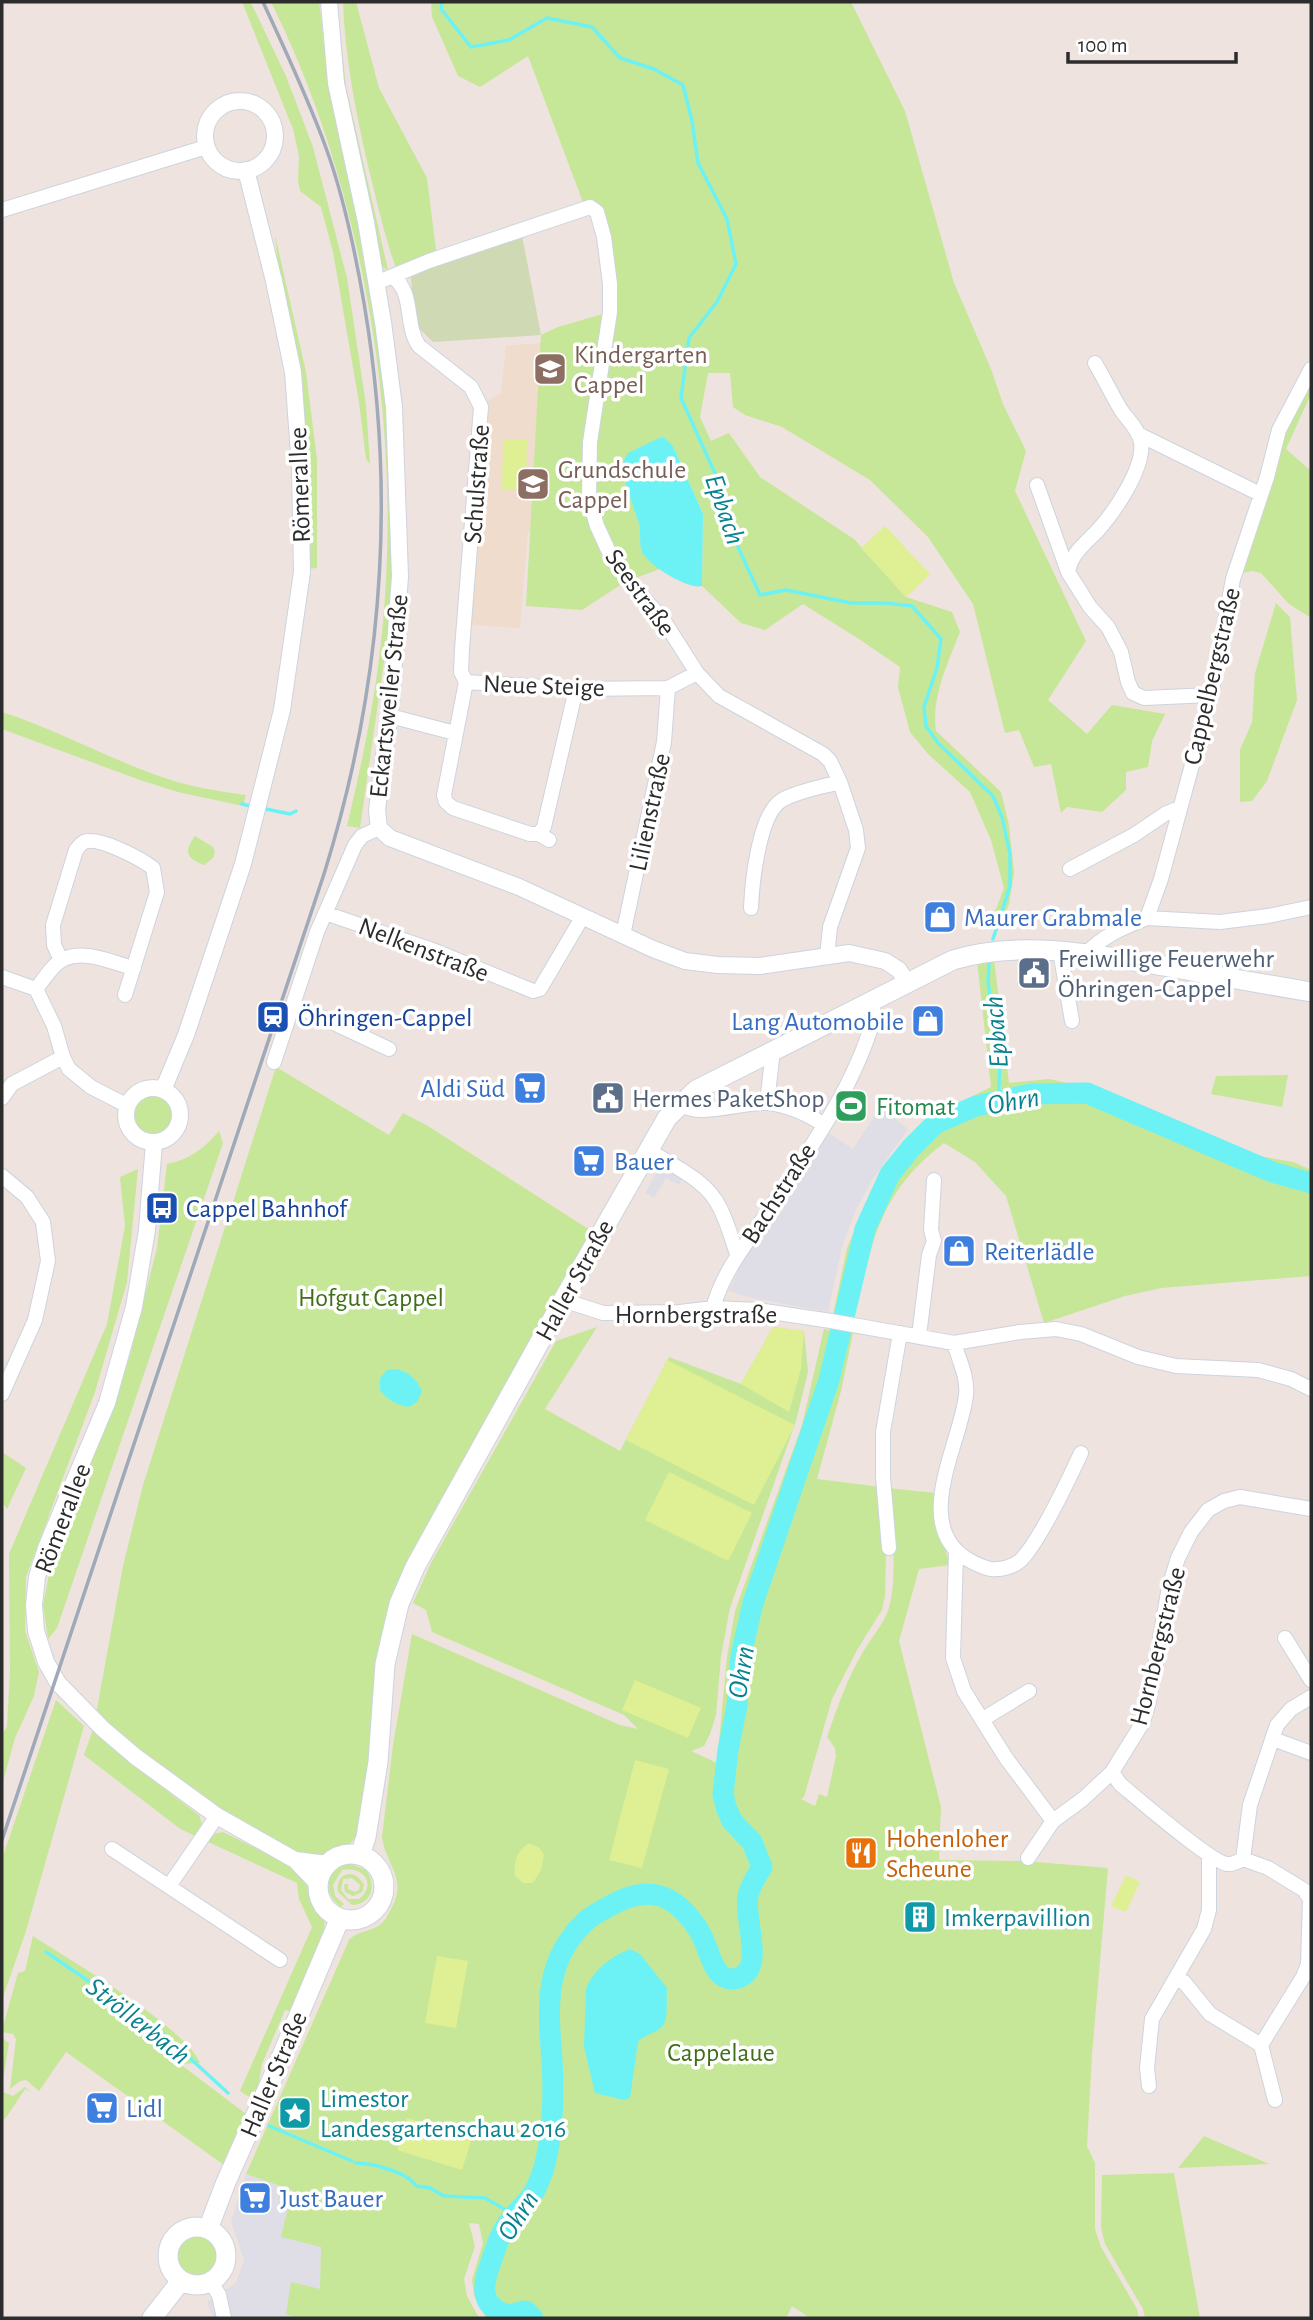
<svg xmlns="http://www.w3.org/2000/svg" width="1313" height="2320" font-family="'Alegreya Sans',sans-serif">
<rect width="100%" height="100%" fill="#eee3de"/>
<path fill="#dfdee6" d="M880,1107L908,1129L874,1177L856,1209L842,1247L828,1312L752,1298L729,1291L741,1264L827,1132L853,1149Z
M663,1162L684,1175L679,1185L666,1178L654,1198L645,1193Z
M246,2174L292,2190L321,2247L320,2289L286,2314L296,2318H213L207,2302L236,2283L244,2260L231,2221Z"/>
<path fill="#f0dccc" d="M600,338L583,534L528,532L520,628L470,625L486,402L501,393L506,346Z"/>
<path fill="#c6e797" d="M242,2H250L253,7L286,76L313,147L347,278L366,405L370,464L366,459L359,402L333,252L321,207L300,191L298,181L299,156L293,129Z
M271,2H319L326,59L368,258L388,426L393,599L360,828L347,826C363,759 377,691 383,622C402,418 362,185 271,2Z
M333,2H337L346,87L388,270L382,267L377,257L350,136Z
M343,2H356L379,88L427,178L436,250L397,271C384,235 376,198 367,161C355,108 345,57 343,2Z
M431,2H851L905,111L954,283L991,369L1003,404L1026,451L1015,491L1086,641L1048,700L1087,734L1112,705L1165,714L1152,741L1148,767L1126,772V790L1102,812L1067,807L1061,813L1051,764L1034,767L1019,730L1005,733L973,604L928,537L870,480L782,427L745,415L733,407L730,373H708L700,417L711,441L729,433L760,477L854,539L906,597L952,612L960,632C948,663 931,697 936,731L1001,792L1009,825L1014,873L1009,904L1002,921L993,917L1004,888L991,840L970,792L928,754L910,732L898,687L900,667L859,639L803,604L765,630L741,623L702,586L703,514L673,446L665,438L634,507L640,528L641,550L660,569L630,580L611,551L591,498L611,251L584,205L528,56L480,87L458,76L432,17Z
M275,235L306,372L317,460V568L306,569Z
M606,313L587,499L625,582L582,610L526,606L541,335L558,327Z
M1311,377V394L1286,449L1311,471V618L1289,604L1261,573L1252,571L1238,574L1283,431Z
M1276,603L1290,617L1297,700L1267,781L1252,801L1240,802V750L1252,722L1255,673Z
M2,712C55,729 103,756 156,775C185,786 216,791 246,795L243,806L178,792L140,780L2,729Z
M195,836L213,847L215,852L213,858L204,865C187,859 183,852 195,836Z
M994,959L1009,1083L1049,1079L1096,1089L1259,1156L1293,1162L1311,1170V1276L1161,1288L1125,1296L1044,1323L1006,1196L975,1162L944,1143C877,1194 873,1243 853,1319L833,1315L847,1248L871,1194L900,1148L932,1116L991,1087L977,960Z
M276,1067L389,1135L403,1113L428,1126L593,1232L395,1598L367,1792L358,1834L346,1849L338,1851L329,1858L301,1854L223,1811L140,1752L96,1714L123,1566L143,1485Z
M1288,1075L1282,1107L1211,1094L1216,1076Z
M134 1115a20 20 0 1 1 40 0a20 20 0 1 1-40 0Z
M219,1131L223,1143L57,1628L48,1639L43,1605L55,1545L87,1472L129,1359L157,1248L167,1164C189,1160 206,1147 219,1131Z
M138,1169L127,1282L95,1392L26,1577L25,1631L39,1672L34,1696L15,1738L2,1785V1734L7,1727L10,1671L9,1554L107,1324L125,1226L120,1177Z
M597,1327L545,1409L620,1451L669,1357L741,1384L773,1327L804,1331L808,1372L796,1421L730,1608L721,1656L716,1715L710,1734L704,1746L691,1751L717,1763L727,1657L735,1611L802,1425L824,1329L853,1333L841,1391L817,1479L881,1487L886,1549L885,1596L882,1610L857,1650L832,1699L804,1797L801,1799L815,1806L819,1794L827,1797L836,1756L835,1748L827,1737C837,1708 847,1679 863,1652C871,1638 882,1626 888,1611C899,1578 891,1522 888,1488L936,1493L939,1530L950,1565L919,1569L899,1641L941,1807L939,1860L1024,1861L1108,1868L1092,2054L1087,2146L1095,2163V2229L1101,2247L1137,2309L1139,2318H810L792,2306L786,2318H486L474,2295L472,2280L483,2243L479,2224L469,2223L475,2246L464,2279L467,2296L479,2318H296L286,2314L291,2282L320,2289L321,2247L281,2237L292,2190L246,2174L349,1940C358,1931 368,1932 378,1926C384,1923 388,1915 391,1909C408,1878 386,1866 382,1837L393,1745L412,1634L620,1725L638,1729L624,1715L432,1632L426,1610L413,1603L431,1563L556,1341Z
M2,1452L26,1468L7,1509L2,1502Z
M56,1700L84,1726L26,1931L2,2000V1859Z
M93,1729L151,1774L172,1795L199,1815L202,1824L195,1836L179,1828L84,1755Z
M223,1832L298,1869L314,1885L316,1897L325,1916L324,1933L305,1986L289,2011L285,2010L262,2064L258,2087L251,2098L240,2091L312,1927L299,1899L297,1883L206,1841L213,1834Z
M348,1863L366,1870C377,1885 372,1904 352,1905L338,1892C335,1872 355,1867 364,1885L362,1892L353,1896L345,1892L344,1884H348V1889L355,1892L359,1890L360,1885L352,1878L343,1879L341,1890L348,1899H359C378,1884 362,1865 342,1870L333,1885L335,1896L344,1904L341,1907C328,1897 325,1885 333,1871Z
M33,1936C71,1961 184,2026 200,2063L180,2064L246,2114L224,2165L66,2052L39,2091L26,2080L20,2081L10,2089L16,2039L13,2034L2,2032V2030L18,1973L25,1971Z
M2,2038L9,2043L2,2086L3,2092L13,2096L25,2087L32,2092L25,2089L5,2119H2Z
M1204,2136L1269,2164L1178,2168Z
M1174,2173L1200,2318H1145L1143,2309L1105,2244L1101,2228L1102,2175Z
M177 2255a21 21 0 1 1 42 0a21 21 0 1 1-42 0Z"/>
<path fill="#cfd9b4" d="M521,230L541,335L433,342L416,325L410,270Z"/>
<path fill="#dfef93" d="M503,439H527L526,490H502Z
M885,526L930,574L906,597L861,548Z
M773,1327L804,1331L801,1369L789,1412L741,1384Z
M667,1360L795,1425L754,1505L626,1440Z
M669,1472L752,1513L728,1561L645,1520Z
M635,1680L701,1708L688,1738L622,1710Z
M635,1760L669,1769L642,1868L609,1860Z
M529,1843L540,1848L544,1855L541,1870L533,1883H523L515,1876C514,1861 516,1852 529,1843Z
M1126,1875L1140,1882L1126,1912L1111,1906Z
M437,1956L468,1961L456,2028L425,2023Z
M407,2118L472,2138L462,2170L397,2150Z"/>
<path fill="#6cf2f5" d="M659,438H665L673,446L703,514L702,586C688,590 648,565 642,552C639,544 641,533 639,524C633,505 626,486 621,466L628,453Z
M396,1369C410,1373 416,1378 422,1391L417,1402L409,1407C396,1405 388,1400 380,1390V1378L387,1370Z
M630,1949L640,1954L667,1988C666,1997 669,2020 662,2027C655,2034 645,2034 638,2042L630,2098L624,2100L595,2093L584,2047L586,1989C593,1970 612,1956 630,1949Z"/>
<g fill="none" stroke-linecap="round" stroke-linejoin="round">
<path stroke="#6cf2f5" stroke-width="3.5" d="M442,2L441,9L471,47L509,40L547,18L592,27L620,58L654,69L683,85L692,121L698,163L727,219L736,264L717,302L689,338L681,398L723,491L738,547L760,595L786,590L851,603H885L912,606L941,639L937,668L924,707L926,726L938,743L993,796L1002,817L1010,854V886L993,939
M242,804L254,807
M261,808L290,814L296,811
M989,964L988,982L1000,1066L998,1100
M46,1952L156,2027L228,2093
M269,2126L352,2161
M356,2163C371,2163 408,2172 416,2186L430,2188L444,2196L485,2198L515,2215"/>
<path stroke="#6cf2f5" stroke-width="21" d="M533,2318L526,2311C518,2311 514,2316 506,2314C478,2306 483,2282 491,2262C496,2248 499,2235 508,2223C515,2213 525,2205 532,2195C537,2188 540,2179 543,2171C553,2137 554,2095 552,2060C548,2008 543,1961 586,1921C592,1915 601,1911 608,1907C647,1884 674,1892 698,1929C707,1942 709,1960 718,1972C725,1981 738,1981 746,1973C761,1959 744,1916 748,1896C750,1885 757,1876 762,1867L752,1842L732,1821L726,1807L723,1794L728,1750L737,1706L741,1655L753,1603L829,1380L865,1229L890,1174L911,1148L935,1124L976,1106L1031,1094L1087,1093L1272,1172L1311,1183"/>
<defs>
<path id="minor" d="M2,210L206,147
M393,277C415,293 404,325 419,346L471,387L481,407L462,649L461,672L466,682
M376,283L429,261L590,207L597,212L604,237L610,284V312L590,442L589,498L597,526L609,552L625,577L664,621L697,673L719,696L823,754L830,761L840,782L856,830L858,848L830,927L827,956
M1138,434L1260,494
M1037,485L1068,572L1090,607L1108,627L1121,652L1128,682L1133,693L1144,698L1211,695
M1068,572C1071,553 1087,542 1099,529C1115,511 1145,467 1141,442C1139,430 1128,420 1121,410C1112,395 1104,378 1095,363
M466,682L576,689L668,688L697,673
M466,682L444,795L446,802L453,808L530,834H539L549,840
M390,716L455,733
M539,834L544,827L576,689
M1070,869L1134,835L1165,814L1179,808
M751,908C752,883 759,813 782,800C798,791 822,787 840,782
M325,913L430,949L533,991L540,989L583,916
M1147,918L1220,922L1268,916L1311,907
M623,935L664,742L668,688
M1060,951L1072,1021
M1085,955C1102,936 1124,927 1147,918L1161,879L1211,695L1233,579L1267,477L1279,430L1311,369
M61,960L54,945L53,925L76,850C78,848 80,844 84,842C99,836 141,859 153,868L157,892L125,995
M2,977L36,989L54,1026L63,1057L69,1069L91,1087L128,1106
M36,989C43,981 52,965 62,960C84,948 112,963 134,968
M293,1004L389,1049
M274,1062L317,932L355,845L362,836L379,828
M2,1098L12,1084L63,1057
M767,1103L773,1050
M681,1104C699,1119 744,1101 767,1103C787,1105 807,1114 823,1124
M648,1150C673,1166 707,1180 720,1208C727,1222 732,1239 737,1254
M2,1176L27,1197L43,1222L48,1261L35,1320L2,1394
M563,1300L603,1313L680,1312L713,1308L758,1310L831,1321L954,1343L1020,1332L1056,1329L1081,1334L1138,1357L1176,1366L1258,1370L1291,1379L1311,1389
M713,1308C723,1272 744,1247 765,1216C806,1154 852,1092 873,1021L874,1012L869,1002
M919,1336L929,1255L934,1241L931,1230L934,1180
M954,1343C959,1360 968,1377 966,1395C961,1443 911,1524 967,1559C974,1563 983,1568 991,1569C1001,1570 1013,1567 1021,1560C1041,1539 1068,1481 1081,1453
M889,1548L883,1477V1432L900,1333
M956,1552L953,1658L964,1691L1006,1758L1053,1821
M1285,1638L1311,1680
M983,1719L1029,1691
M1273,1739L1311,1753
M1112,1772L1120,1784C1137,1798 1211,1862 1227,1864C1233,1865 1238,1861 1243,1859
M112,1849L280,1960
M1028,1858L1053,1821L1083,1799L1112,1772L1143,1722L1149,1701L1169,1587L1178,1558L1191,1532L1208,1510L1224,1501L1240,1497L1311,1509
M169,1886L217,1816
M1176,1978L1184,1982L1210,2014L1261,2045
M1261,2045L1303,1977L1308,1964L1310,1899L1304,1890L1268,1868L1243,1859L1250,1805L1277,1725L1291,1709L1311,1697
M1261,2045L1275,2100
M1149,2086L1147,2068L1152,2019L1204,1929L1209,1910V1855
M211,2282L219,2295L224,2318"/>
<path id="tertiary" d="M329,2L336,83L366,222L383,322L394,407L400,576L391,704L377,810L379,828L390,838L519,887L653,949L685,961L718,965L760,966L849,953L885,961L899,970L907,983
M205 136a35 35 0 1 1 70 0a35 35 0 1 1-70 0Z
M126 1115a27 27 0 1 1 54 0a27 27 0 1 1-54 0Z
M163,1090L186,1035L243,864L282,710L302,572L300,468L293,372L274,281L246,170
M154,1143L147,1230L134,1307L107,1403L46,1548L37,1577L34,1605L36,1631L46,1662L58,1683L103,1729L136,1757L217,1816L295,1860L318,1884
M295,1860L327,1864"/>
<path id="secondary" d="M318 1887a33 33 0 1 1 66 0a33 33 0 1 1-66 0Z
M360,1855L366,1837L378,1762L385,1664L399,1604L415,1567L563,1300L667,1118L696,1090L953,960C1023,939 1099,955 1169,967C1217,976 1264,984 1311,992
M168 2256a29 29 0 1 1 58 0a29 29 0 1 1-58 0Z
M208,2229L226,2182L271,2081L340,1918
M152,2318L181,2281"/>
</defs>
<use href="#minor" stroke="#ccd4de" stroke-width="16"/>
<use href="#tertiary" stroke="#ccd4de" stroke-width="18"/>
<use href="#secondary" stroke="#ccd4de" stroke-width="21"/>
<use href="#minor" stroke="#fff" stroke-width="14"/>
<use href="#tertiary" stroke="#fff" stroke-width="16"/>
<use href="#secondary" stroke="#fff" stroke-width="19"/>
<path stroke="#a0a9b7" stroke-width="3.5" d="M2,1840L324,874C383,685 397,497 364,303C355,251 344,197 326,148C308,98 285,50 263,2"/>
</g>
<defs>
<symbol id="school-square" viewBox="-11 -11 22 22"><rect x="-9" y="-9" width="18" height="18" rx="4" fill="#8d6e63" stroke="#fff"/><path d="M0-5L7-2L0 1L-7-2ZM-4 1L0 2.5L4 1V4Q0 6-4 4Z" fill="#fff"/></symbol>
<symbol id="shop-square" viewBox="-11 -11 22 22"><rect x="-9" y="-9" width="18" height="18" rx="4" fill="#3f7fe0" stroke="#fff"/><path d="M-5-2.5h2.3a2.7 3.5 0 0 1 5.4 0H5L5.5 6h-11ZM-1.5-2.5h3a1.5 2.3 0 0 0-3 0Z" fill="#fff"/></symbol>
<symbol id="civic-square" viewBox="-11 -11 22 22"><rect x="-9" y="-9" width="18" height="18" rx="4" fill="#5c6f8a" stroke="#fff"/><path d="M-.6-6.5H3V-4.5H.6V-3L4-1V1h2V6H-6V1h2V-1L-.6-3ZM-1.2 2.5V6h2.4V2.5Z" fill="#fff"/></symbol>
<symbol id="station-square" viewBox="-11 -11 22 22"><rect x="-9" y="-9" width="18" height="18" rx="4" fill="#1a4fb4" stroke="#fff"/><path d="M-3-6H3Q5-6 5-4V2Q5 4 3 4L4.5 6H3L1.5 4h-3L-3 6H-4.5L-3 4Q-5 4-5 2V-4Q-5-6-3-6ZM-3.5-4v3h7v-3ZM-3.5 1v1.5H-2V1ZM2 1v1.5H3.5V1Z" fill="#fff"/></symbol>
<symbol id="supermarket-square" viewBox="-11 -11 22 22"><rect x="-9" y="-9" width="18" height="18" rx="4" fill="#3f7fe0" stroke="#fff"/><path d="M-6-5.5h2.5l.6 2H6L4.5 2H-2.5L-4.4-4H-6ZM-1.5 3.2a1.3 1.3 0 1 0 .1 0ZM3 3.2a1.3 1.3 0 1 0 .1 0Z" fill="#fff"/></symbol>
<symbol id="stadium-square" viewBox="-11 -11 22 22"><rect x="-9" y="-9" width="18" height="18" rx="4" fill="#2e9e5b" stroke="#fff"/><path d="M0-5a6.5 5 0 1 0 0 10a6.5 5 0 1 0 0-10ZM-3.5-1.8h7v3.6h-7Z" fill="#fff"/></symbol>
<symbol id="bus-square" viewBox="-11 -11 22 22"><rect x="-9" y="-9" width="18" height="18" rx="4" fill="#1a4fb4" stroke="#fff"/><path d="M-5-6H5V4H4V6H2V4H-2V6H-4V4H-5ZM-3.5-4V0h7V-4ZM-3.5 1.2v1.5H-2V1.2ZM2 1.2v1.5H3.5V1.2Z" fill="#fff"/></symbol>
<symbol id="restaurant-square" viewBox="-11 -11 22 22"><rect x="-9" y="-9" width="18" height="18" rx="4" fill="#e8710a" stroke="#fff"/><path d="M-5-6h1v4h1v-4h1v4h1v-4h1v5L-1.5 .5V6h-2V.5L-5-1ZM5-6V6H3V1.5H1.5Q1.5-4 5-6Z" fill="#fff"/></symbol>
<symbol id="building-square" viewBox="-11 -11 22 22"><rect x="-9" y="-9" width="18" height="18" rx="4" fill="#0f9aa8" stroke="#fff"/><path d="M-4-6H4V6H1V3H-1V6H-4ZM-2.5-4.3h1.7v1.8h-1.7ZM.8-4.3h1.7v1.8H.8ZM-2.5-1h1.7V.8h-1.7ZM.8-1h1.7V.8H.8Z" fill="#fff"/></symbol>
<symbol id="sight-square" viewBox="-11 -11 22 22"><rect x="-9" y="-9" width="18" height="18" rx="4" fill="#0f9aa8" stroke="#fff"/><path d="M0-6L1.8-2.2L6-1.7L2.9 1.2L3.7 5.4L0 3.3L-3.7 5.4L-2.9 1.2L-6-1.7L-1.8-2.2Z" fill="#fff"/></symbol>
</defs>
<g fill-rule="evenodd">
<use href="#school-square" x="531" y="350" width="38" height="38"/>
<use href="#school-square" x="514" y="465" width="38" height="38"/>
<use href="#shop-square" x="921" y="898" width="38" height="38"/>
<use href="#civic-square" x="1015" y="954" width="38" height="38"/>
<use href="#station-square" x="254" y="998" width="38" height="38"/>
<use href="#shop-square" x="909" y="1002" width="38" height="38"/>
<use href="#supermarket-square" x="511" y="1069" width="38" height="38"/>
<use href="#civic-square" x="589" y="1079" width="38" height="38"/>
<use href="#stadium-square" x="832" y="1087" width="38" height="38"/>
<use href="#supermarket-square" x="570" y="1142" width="38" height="38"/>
<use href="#bus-square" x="143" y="1189" width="38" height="38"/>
<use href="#shop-square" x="940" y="1232" width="38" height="38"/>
<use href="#restaurant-square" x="842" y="1834" width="38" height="38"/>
<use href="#building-square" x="901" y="1898" width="38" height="38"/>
<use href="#supermarket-square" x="83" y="2089" width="38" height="38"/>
<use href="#sight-square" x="276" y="2094" width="38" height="38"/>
<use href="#supermarket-square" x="236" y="2179" width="38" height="38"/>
</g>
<g text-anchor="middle" stroke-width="7" stroke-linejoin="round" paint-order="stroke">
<g font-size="26" fill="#785e54" stroke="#fff" text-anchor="start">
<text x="574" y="363">Kindergarten<tspan x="574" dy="30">Cappel</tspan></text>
<text x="558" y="478">Grundschule<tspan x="558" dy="30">Cappel</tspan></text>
</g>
<g font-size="26" fill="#2c2c2c" stroke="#fff">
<text transform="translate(476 484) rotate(-86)" y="9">Schulstraße</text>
<text transform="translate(299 485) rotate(-92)" y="9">Römerallee</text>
<text transform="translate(641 592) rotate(54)" y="9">Seestraße</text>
<text transform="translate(1211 676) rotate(-77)" y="9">Cappelbergstraße</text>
<text transform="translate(544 685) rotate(2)" y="9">Neue Steige</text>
<text transform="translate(388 696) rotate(-84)" y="9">Eckartsweiler Straße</text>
<text transform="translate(649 812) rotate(-78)" y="9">Lilienstraße</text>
<text transform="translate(424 949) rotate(21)" y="9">Nelkenstraße</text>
<text transform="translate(778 1193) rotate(-57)" y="9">Bachstraße</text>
<text transform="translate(574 1280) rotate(-61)" y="9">Haller Straße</text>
<text x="696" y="1323">Hornbergstraße</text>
<text transform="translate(62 1518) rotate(-69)" y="9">Römerallee</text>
<text transform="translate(1157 1646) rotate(-76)" y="9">Hornbergstraße</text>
<text transform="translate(273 2074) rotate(-67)" y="9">Haller Straße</text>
</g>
<g font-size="26" fill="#366cbe" stroke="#fff" text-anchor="start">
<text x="964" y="926">Maurer Grabmale</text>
<text x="904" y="1030" text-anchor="end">Lang Automobile</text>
<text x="505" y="1097" text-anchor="end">Aldi Süd</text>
<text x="614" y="1170">Bauer</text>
<text x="984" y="1260">Reiterlädle</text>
<text x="126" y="2117">Lidl</text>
<text x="280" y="2207">Just Bauer</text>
</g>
<g font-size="26" fill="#4e5e75" stroke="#fff" text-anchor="start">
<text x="1058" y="967">Freiwillige Feuerwehr<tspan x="1058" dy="30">Öhringen-Cappel</tspan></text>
<text x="632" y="1107">Hermes PaketShop</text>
</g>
<g font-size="26" fill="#164399" stroke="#fff" text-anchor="start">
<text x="298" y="1026">Öhringen-Cappel</text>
<text x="186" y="1217">Cappel Bahnhof</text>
</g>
<g font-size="26" fill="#27864d" stroke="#fff" text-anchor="start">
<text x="876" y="1115">Fitomat</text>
</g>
<g font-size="26" fill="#3e6e17" stroke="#fff">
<text x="371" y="1306">Hofgut Cappel</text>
<text x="721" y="2061">Cappelaue</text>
</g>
<g font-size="26" fill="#c56008" stroke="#fff" text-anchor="start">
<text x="886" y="1847">Hohenloher<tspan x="886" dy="30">Scheune</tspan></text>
</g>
<g font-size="26" fill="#0d838f" stroke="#fff" text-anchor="start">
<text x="944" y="1926">Imkerpavillion</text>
<text x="320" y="2107">Limestor<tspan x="320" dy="30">Landesgartenschau 2016</tspan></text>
</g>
<g font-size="28" font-style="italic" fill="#08828f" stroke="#fff">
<text transform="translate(726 509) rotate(71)" y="10">Epbach</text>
<text transform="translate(995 1032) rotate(-95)" y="10">Epbach</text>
<text transform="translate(1013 1100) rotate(-10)" y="10">Ohrn</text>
<text transform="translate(740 1672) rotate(-81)" y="10">Ohrn</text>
<text transform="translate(139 2020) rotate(38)" y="10">Ströllerbach</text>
<text transform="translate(517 2215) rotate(-58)" y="10">Ohrn</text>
</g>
</g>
<rect width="1313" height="2320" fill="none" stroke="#2c2c2c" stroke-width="7"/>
<path d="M1068 52v10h168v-10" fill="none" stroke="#2c2c2c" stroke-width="3.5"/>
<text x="1078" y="52" font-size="21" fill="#2c2c2c" stroke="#ffffff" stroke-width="5" paint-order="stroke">100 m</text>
</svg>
